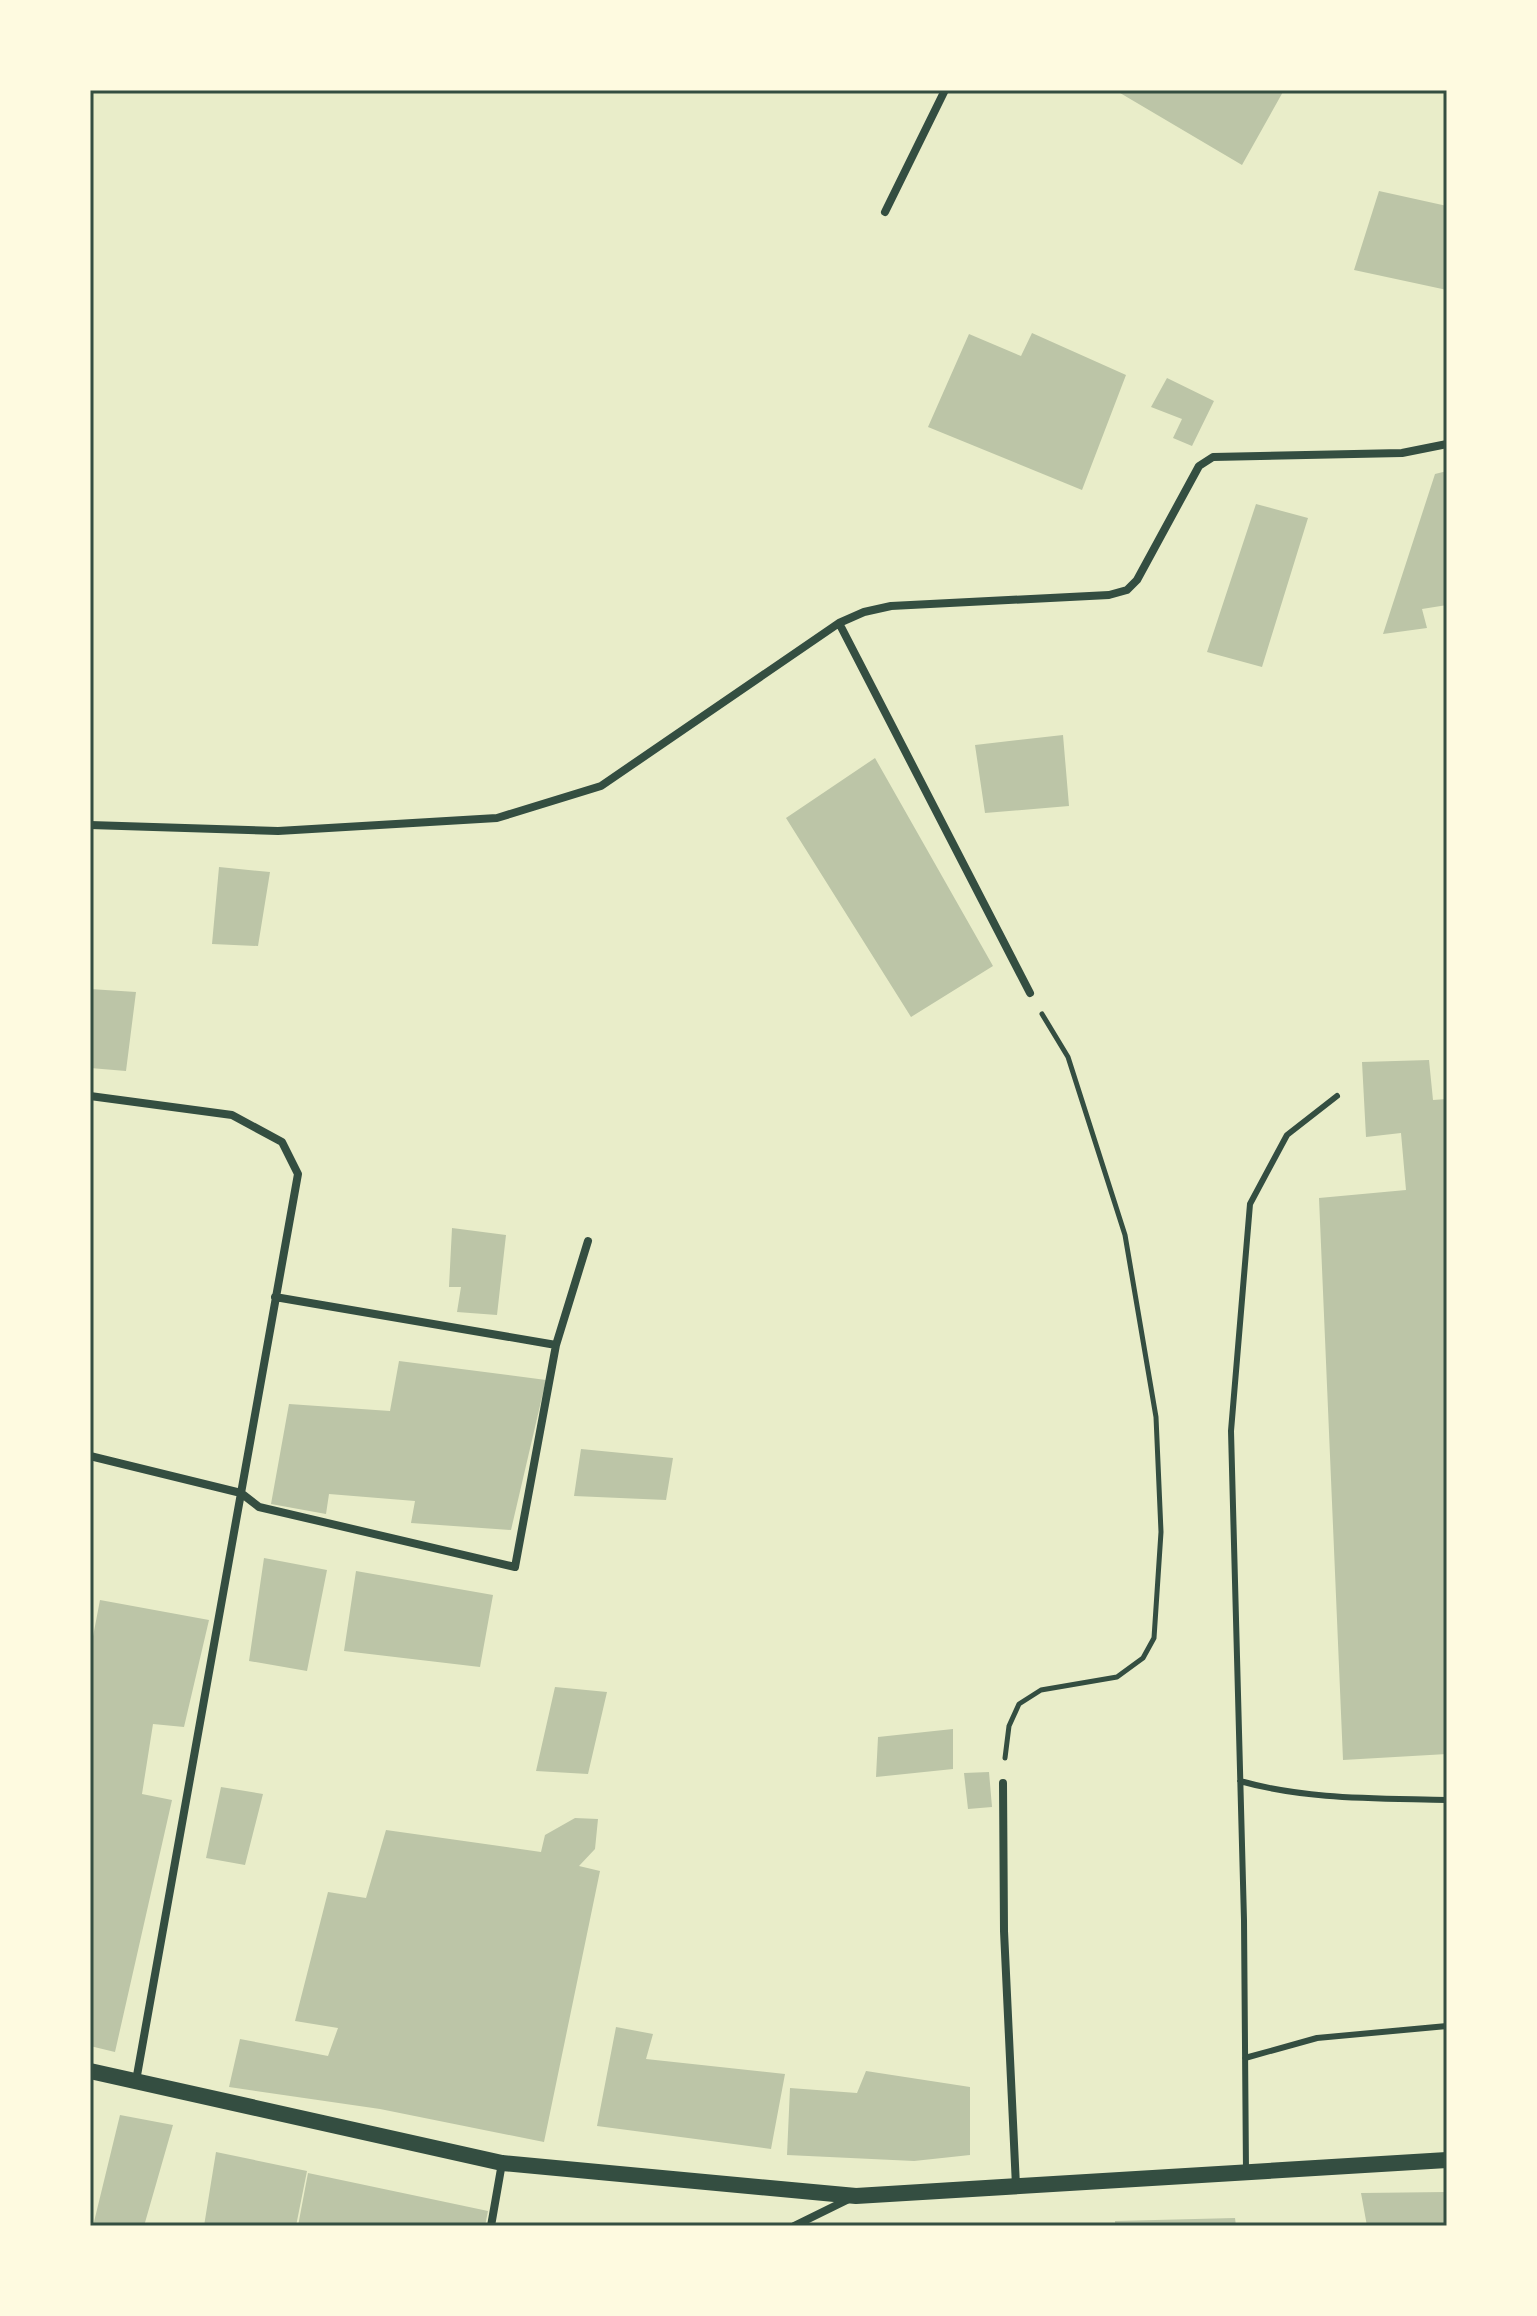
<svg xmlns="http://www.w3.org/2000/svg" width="1537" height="2316" font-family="'IBM Plex Serif',serif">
<rect width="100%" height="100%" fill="#e9edc9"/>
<path fill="#bcc5a7" d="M1115,90H1284L1242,165Z
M1379,191L1447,206V290L1354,270Z
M1032,333L1126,375L1082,490L928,427L969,334L1021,356Z
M1167,378L1214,401L1192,446L1173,438L1182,419L1151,407Z
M1447,471V605L1422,609L1427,628L1383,634L1435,474Z
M1256,504L1308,518L1262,667L1207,652Z
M1063,735L1069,806L985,813L975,745Z
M875,758L993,966L911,1017L786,818Z
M219,867L270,872L258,946L212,944Z
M90,989L136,992L126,1071L90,1068Z
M1429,1060L1433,1100L1447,1099V1754L1343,1760L1319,1198L1406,1190L1401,1133L1366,1137L1362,1062Z
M452,1228L506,1235L497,1315L457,1312L461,1287H449Z
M399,1361L546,1380L511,1530L411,1523L415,1501L329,1494L326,1514L271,1504L289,1404L390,1411Z
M581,1449L673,1458L666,1500L574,1496Z
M264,1558L327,1570L307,1671L249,1661Z
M356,1571L493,1595L480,1667L344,1651Z
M100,1600L209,1620L184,1727L153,1724L142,1794L172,1800L115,2052L90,2046V1652Z
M555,1687L607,1692L588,1774L536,1771Z
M953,1729V1769L876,1777L878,1737Z
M989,1772L992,1807L968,1809L964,1773Z
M221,1787L263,1794L245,1865L206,1858Z
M575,1818L598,1819L595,1849L579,1866L600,1871L544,2142L380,2109L229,2087L240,2039L328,2056L338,2028L295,2021L328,1892L366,1898L386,1830L541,1852L545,1835Z
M616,2027L653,2034L646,2059L785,2074L771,2149L597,2126Z
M866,2071L970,2087V2155L914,2161L787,2155L790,2088L857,2093Z
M120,2115L173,2125L144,2226H93Z
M216,2152L307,2171L296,2226H204Z
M308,2173L488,2211L485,2226H298Z
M1447,2192V2226H1367L1361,2193Z
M1235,2218L1236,2226H1115V2221Z"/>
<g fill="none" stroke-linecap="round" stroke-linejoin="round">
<path stroke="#344e41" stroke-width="5" d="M1005,1758L1009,1726L1019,1704L1041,1690L1117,1677L1143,1658L1154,1638L1161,1532L1156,1417L1125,1235L1068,1057L1042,1014"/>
<path stroke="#344e41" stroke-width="6" d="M1240,1781C1307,1800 1378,1798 1447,1800
M1245,2058L1317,2038L1447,2026
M1246,2172L1244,1920L1231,1431L1250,1204L1287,1135L1337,1096"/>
<path stroke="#344e41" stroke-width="8" d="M885,212L945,90
M839,623L1030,993
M90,825L278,831L497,818L601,786L839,623L864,612L891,606L1109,595L1127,590L1137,580L1199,466L1213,457L1402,453L1447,444
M90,1096L232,1115L282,1142L298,1174L136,2081
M275,1297L556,1345
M90,1456L241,1493L259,1507L515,1567L556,1345L588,1241
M1003,1783L1004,1931L1016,2186
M491,2226L502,2163
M794,2226L851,2198"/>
<path stroke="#344e41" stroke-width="16" d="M90,2071L502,2163L856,2196L1447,2160"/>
</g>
<rect width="1537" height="2316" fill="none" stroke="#fefae0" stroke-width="184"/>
<rect x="92" y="92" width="1353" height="2132" fill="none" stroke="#344e41" stroke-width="3"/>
</svg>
